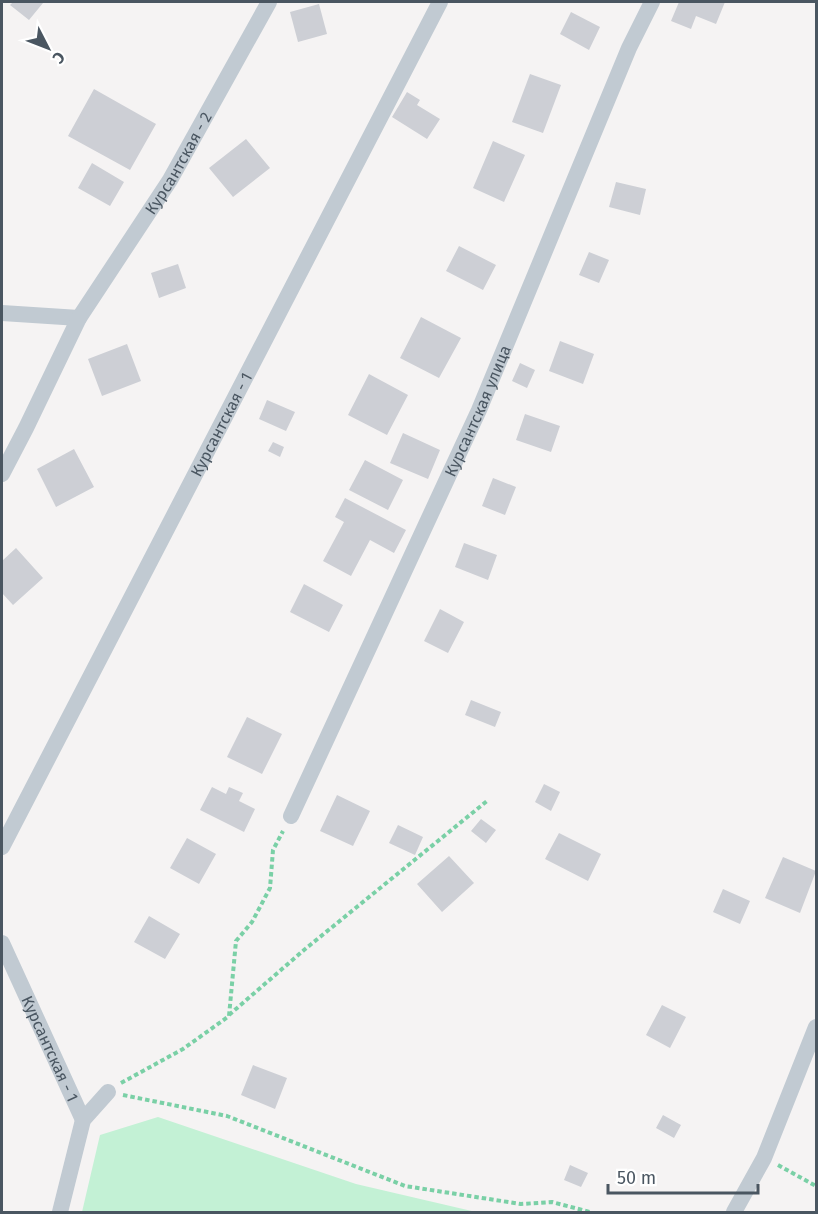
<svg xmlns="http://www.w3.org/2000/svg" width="818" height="1214" font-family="'Fira Sans',sans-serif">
<rect width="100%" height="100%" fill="#f5f3f3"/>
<path fill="#c3f1d5" d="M158,1117L356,1184L476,1212H82L100,1135Z"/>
<path fill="#cdcfd5" d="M13,2H42L43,3L29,20L10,5Z
M679,2H725L716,24L696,16L691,29L671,21Z
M319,4L327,34L298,42L290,12Z
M571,12L600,27L589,50L560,34Z
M530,74L561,85L543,133L512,122Z
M94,89L156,124L130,170L68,136Z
M407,92L420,100L417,105L440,119L427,139L392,117Z
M246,139L270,168L233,197L209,168Z
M493,141L525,155L504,202L473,188Z
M92,163L124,182L110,206L78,188Z
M616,182L646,189L640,215L609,207Z
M459,246L496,265L483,290L446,271Z
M589,252L609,260L599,283L579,275Z
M178,264L186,288L159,298L151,273Z
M421,317L461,338L439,378L400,358Z
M560,341L594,354L583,384L549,371Z
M127,344L141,381L102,396L88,359Z
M520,363L535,370L527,388L512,381Z
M369,374L408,395L387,435L348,415Z
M267,400L295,412L286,431L259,419Z
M525,414L560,426L551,452L516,440Z
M403,433L440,450L428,479L390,463Z
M273,442L284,447L280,457L268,451Z
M74,449L94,487L56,507L37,469Z
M365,460L403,480L388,510L349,490Z
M493,478L516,487L505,515L482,506Z
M345,498L406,530L394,553L370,540L351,576L323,561L344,522L335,517Z
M464,543L497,555L488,580L455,567Z
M16,548L43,578L13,605L2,593V561Z
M304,584L343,605L329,632L290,612Z
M440,609L464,622L448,653L424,641Z
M471,700L501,712L495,727L465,715Z
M247,717L282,734L262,774L227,757Z
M544,784L560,792L551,811L535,802Z
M212,787L226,794L229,787L243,793L239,801L255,809L244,832L200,810Z
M337,795L370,811L353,846L320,831Z
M481,819L496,830L486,843L471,831Z
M398,825L423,837L415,855L389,843Z
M559,833L601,854L588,881L545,859Z
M187,838L216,854L199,884L170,868Z
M449,856L474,883L442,912L417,884Z
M783,857L816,871L800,913L765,898Z
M723,889L750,901L740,924L713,912Z
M149,916L180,934L165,959L134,942Z
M662,1005L686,1017L670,1048L646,1035Z
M253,1065L287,1078L275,1109L241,1095Z
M663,1115L681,1125L674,1138L656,1128Z
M570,1165L588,1173L581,1187L564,1180Z"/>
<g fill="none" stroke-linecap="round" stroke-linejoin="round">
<path stroke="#7ad0a6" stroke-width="4" stroke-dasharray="4.5 3" stroke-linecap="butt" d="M229,1015L304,950L487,801
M121,1083L183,1049L229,1016L236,941L252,922L270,888L273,850L283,831
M123,1095L227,1116L405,1186L521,1204L552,1202L590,1212
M778,1165L816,1186"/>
<g stroke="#c1cad2" stroke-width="16">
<path d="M2,313L79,318"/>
<path id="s1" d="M2,474L26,428L79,318L170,180L269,2"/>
<path id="s2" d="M291,816L479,410L629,48L652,2"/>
<path id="s3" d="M2,847L440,2"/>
<path id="s4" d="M2,943L83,1120"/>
<path d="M60,1212L83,1120L108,1092"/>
<path d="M734,1212L764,1158L816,1027"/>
</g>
</g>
<g text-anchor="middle" stroke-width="4.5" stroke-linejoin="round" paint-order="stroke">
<g font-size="16" fill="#4a5661" stroke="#fff">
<text dy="6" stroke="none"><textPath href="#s1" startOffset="358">Курсантская - 2</textPath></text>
<text dy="6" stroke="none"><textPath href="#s2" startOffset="446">Курсантская улица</textPath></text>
<text dy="6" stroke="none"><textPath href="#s3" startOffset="476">Курсантская - 1</textPath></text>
<text dy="6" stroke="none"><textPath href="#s4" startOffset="116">Курсантская - 1</textPath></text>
</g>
</g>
<rect width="818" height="1214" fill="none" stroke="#4a5661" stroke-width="6"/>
<g transform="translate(48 48) rotate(132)" stroke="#ffffff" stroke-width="4.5" paint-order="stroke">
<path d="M0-4.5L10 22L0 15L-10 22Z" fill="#4a5661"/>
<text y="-9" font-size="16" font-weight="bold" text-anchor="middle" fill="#4a5661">С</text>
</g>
<path d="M608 1184v9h150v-9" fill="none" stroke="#4a5661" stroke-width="3"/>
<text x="617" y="1184" font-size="18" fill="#4a5661" stroke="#ffffff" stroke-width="4.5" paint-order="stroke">50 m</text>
</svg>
